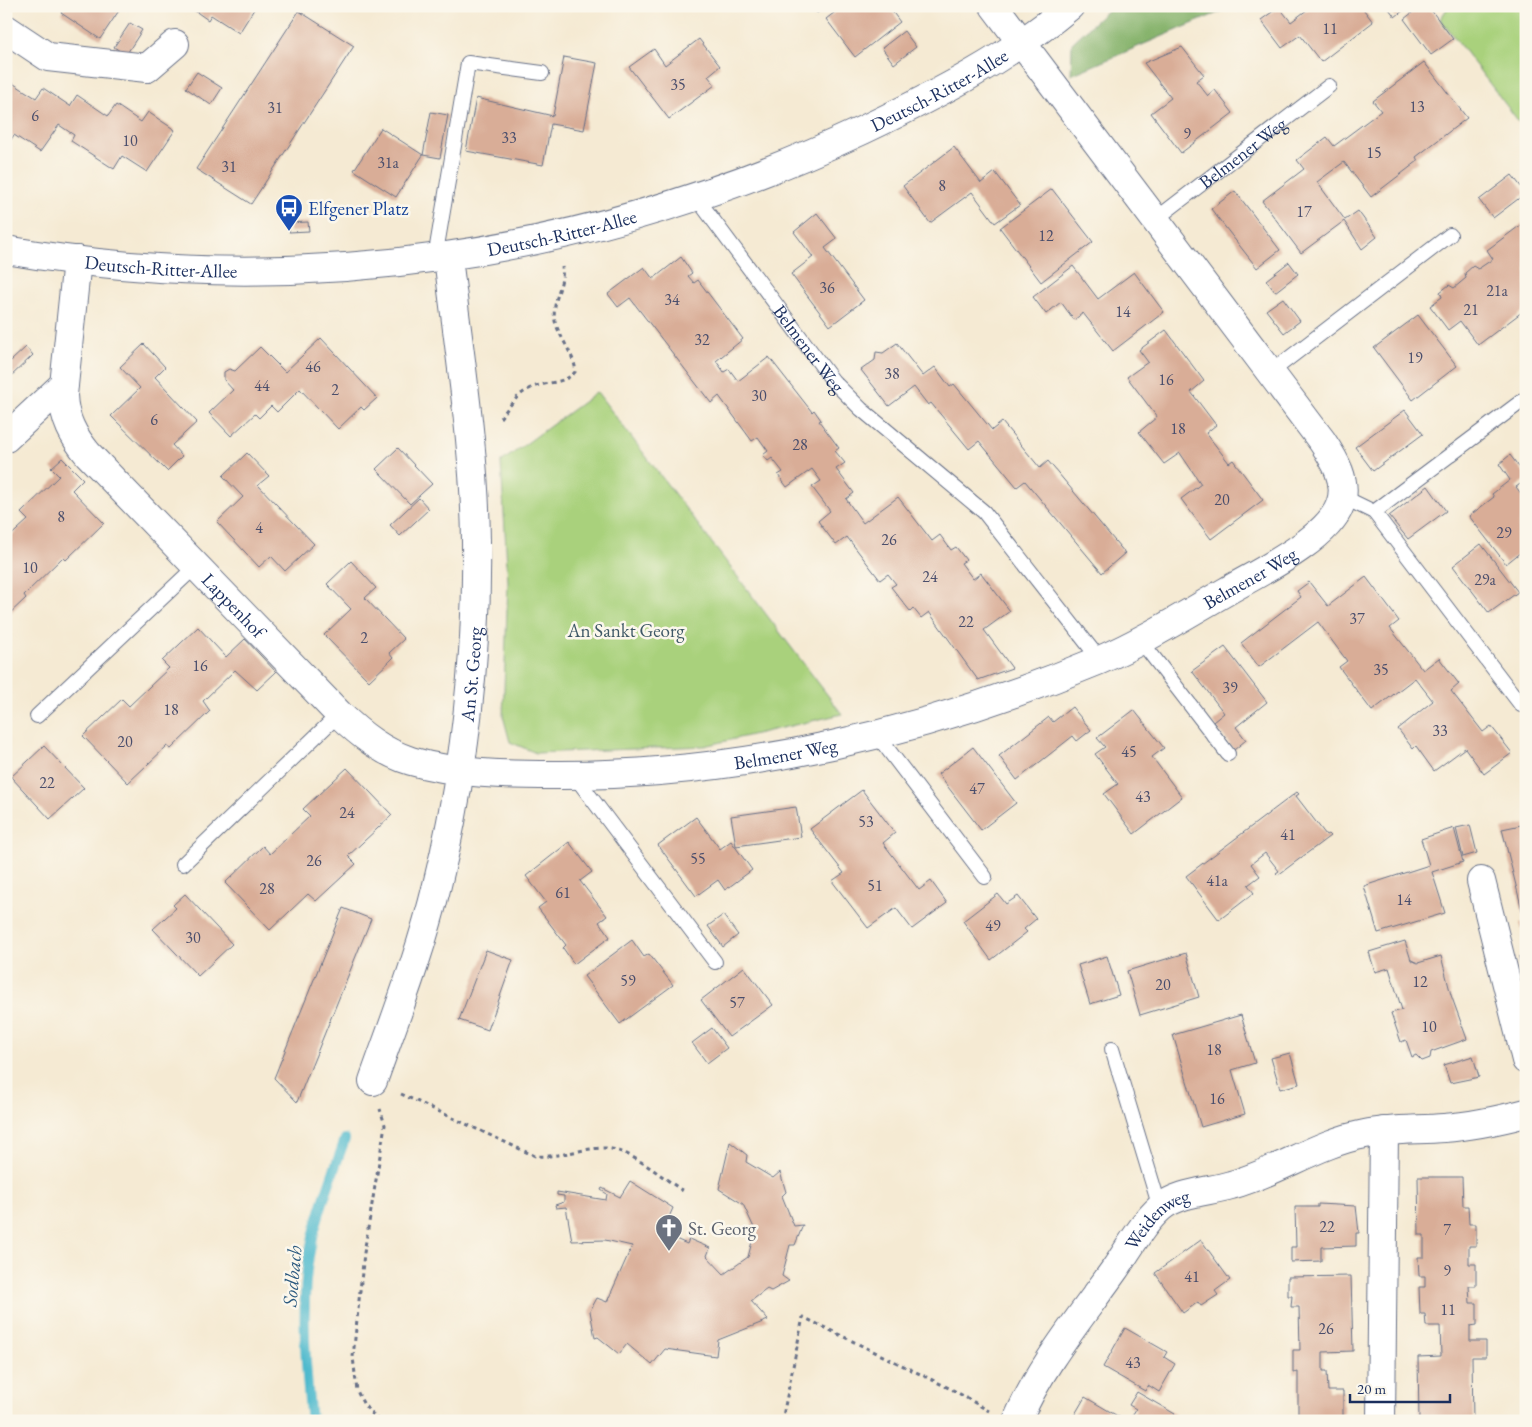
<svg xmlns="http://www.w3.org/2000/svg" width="1532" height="1427" font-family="'EB Garamond',serif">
<rect width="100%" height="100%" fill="#fbf7ec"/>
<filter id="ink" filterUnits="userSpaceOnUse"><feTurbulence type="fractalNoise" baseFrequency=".02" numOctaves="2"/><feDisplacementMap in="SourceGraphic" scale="10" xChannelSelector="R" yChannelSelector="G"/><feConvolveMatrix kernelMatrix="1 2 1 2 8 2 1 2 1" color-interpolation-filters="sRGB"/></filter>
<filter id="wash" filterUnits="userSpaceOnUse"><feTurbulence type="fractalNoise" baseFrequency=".0096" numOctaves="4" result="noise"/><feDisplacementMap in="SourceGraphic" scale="20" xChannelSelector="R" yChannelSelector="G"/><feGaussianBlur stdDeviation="1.12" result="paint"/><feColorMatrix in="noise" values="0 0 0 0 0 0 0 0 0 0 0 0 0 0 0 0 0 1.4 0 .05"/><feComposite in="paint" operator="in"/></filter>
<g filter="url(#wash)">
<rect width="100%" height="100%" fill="#f5ead3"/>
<path fill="#a9d17c" stroke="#62806d" d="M1449,6H1526V131L1440,19Z
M597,392L842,714L704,746L536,753L510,742L503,716L508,583L501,462Z"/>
<path fill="#86b36c" stroke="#507165" d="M1112,6H1234L1071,75L1072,43Z"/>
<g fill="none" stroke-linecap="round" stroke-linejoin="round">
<path stroke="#50bacd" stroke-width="10" d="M311,1421C306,1374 301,1302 309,1256C316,1216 332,1177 345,1139"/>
</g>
<g id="blocks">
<path fill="#d9ad97" d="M65,6H115L120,9L100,39L61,13Z
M188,6H256L239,33L211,15L208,20Z
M812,6H826L817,13Z
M843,6H888L900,22L855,57L826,19Z
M1312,6H1361L1373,22L1321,62L1300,35L1282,48L1261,20L1279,7L1291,22Z
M1387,6H1409L1395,17Z
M1421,6H1428L1453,39L1431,55L1404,19Z
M299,11L354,46L251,204L196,169Z
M130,23L142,30L126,55L114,47Z
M904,31L916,47L894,64L882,48Z
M699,39L720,66L708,76L715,85L669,119L629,67L654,49L665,65Z
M1182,47L1204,75L1196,81L1208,96L1215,90L1233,113L1181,153L1151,113L1171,98L1144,63Z
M564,57L597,63L584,130L551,124L543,165L466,151L476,98L553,116Z
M1424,62L1467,118L1416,157L1418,161L1371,197L1344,162L1317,182L1345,220L1358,211L1377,237L1362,249L1344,221L1301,253L1262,201L1304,169L1297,160L1327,137L1334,146L1381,111L1373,101Z
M197,72L222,88L211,105L186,88Z
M6,79L36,98L43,88L70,106L77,95L108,116L116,105L141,122L148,112L175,130L147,172L122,156L114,169L71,141L74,135L59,125L40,152L14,135L6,147Z
M431,112L448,115L440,158L423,155Z
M381,128L423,155L396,197L354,170Z
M954,147L981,183L995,172L1020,205L995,223L972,192L930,223L903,186Z
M1512,175L1526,193L1493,218L1479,200Z
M1052,189L1093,242L1041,282L1000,228Z
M1235,191L1280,250L1257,268L1211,209Z
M817,213L837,239L825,248L864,300L830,326L791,274L813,257L794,232Z
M1526,221V309L1478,345L1460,321L1448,330L1430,306L1442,297L1440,292L1449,285L1454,288L1466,278L1465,273L1473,266L1478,269L1493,259L1487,250Z
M308,222L309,231L289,232V223Z
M681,257L692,273L688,276L694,283L698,280L743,339L716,361L724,372L729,369L738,381L769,357L812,412L814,410L821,420L819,421L839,448L835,451L845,463L836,469L854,493L846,499L863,523L898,497L932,541L940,535L951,550L956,547L966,560L961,563L973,579L981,573L1010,611L984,630L1012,668L978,680L929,612L921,618L913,608L910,611L891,587L896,584L888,574L880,580L847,537L836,545L818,521L830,511L812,487L821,481L812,469L787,487L778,475L783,472L772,458L768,461L763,455L768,451L758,437L752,441L719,396L711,403L630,298L618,307L608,294L644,267L653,279Z
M1289,262L1298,274L1275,292L1266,280Z
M1073,266L1098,299L1134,272L1164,312L1113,351L1083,313L1074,320L1061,302L1046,314L1033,297Z
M1283,298L1300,321L1284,333L1266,310Z
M1418,315L1457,366L1413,400L1374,348Z
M1166,330L1204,381L1191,392L1216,425L1206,433L1229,463L1233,460L1263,500L1211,539L1181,499L1201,484L1180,453L1164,464L1139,432L1157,417L1127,377L1148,362L1139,350Z
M321,338L377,398L364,410L361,407L338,429L300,389L277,412L271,406L259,418L255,414L231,436L209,413L233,390L224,380V372L229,369L235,371L260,347L285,372Z
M897,343L923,376L935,367L950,387L954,384L992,430L1002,422L1040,468L1048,461L1125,553L1102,573L1025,481L1017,487L979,441L969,449L931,403L928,405L914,387L889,406L861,370L875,360L876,352L883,353Z
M144,344L165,367L155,377L197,422L172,445L182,456L167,471L111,416L140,388L120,367Z
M26,347L33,355L6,381V356L11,361Z
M1405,410L1423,434L1373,471L1355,447Z
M398,448L432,484L410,504L376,469Z
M247,453L269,476L258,485L314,544L285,571L271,556L259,567L217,522L243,497L223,476Z
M1510,455L1526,476V480L1516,487L1526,500V548L1506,564L1469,516L1494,497L1492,494L1510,480L1499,464Z
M62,458L83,479L72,490L104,523L66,560L63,557L24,595L26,598L6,617V540L28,520L21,513L59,476L51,468Z
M1428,486L1446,511L1408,539L1389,516Z
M419,498L429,509L400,536L390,525Z
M1481,544L1518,592L1489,613L1453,566Z
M351,561L376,588L365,598L404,639L389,653L393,658L369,681L324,635L351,609L327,584Z
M1366,577L1399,621L1390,628L1423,670L1439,658L1459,684L1451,691L1483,732L1491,726L1512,753L1484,774L1465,748L1434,771L1416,746L1413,749L1398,729L1433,701L1415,678L1372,711L1339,667L1347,661L1318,622L1259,667L1241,643L1301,597L1297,591L1309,582L1328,606Z
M198,627L226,657L245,639L276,672L257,690L235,670L203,701L210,711L171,749L167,746L128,783L83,736L122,699L129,706L169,668L162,661Z
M1225,647L1267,702L1236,727L1246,740L1234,750L1213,722L1224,713L1192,671Z
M1072,707L1091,730L1077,741L1073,736L1017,780L999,756L1049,717L1053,722Z
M1134,710L1164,748L1152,757L1182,797L1134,834L1104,794L1118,784L1095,754L1105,747L1097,738Z
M44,746L84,788L50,819L11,777Z
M973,747L1016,803L981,830L938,774Z
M347,768L392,815L348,856L356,864L316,901L308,894L270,930L225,883L263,846L270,854L310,816L303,809Z
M862,790L895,833L883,843L919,890L931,881L947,903L912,929L896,908L868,928L832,881L844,873L810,829Z
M1297,792L1299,794L1296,796L1326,835L1328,834L1330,836L1278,875L1276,873L1279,871L1265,853L1251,864L1260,876L1248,885L1254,893L1219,920L1186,876Z
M796,807L801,837L736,846L731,816Z
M696,817L720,849L731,841L752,870L725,890L718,880L696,896L658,845Z
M1526,824V922H1525L1502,829Z
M1470,825L1477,853L1463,857L1456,828Z
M1454,828L1463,862L1432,872L1445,913L1378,933L1364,886L1429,865L1421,839Z
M569,842L592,872L580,881L607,916L599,922L610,937L574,964L563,948L566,945L538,908L546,902L526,876Z
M185,894L232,944L198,976L153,929L176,908L173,905Z
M998,894L1006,904L1018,896L1036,919L1024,929L1027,932L991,960L963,921Z
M343,908L371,919L297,1102L274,1078Z
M723,915L738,935L723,947L708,926Z
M1526,922V937H1524L1520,923Z
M632,940L644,957L649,954L673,985L620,1024L584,976Z
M1405,941L1411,960L1418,963L1441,956L1451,995L1467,1039L1431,1052L1430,1058L1422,1061L1416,1055L1412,1057L1406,1040L1401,1042L1391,1013L1402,1010L1389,968L1375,972L1369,952Z
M486,950L513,960L488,1030L459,1020Z
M1186,953L1199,997L1140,1015L1127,971Z
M1107,956L1119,995L1090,1004L1078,965Z
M1526,956V987H1525L1519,957Z
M744,967L773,1005L729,1037L701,1000Z
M1241,1015L1255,1063L1232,1070L1245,1114L1201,1127L1173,1035Z
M712,1028L727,1048L707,1063L692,1043Z
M1290,1053L1299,1084L1280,1089L1271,1058Z
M1473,1056L1479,1077L1450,1083L1444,1065Z
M730,1142L747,1155L746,1162L773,1178L780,1172L786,1192L782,1196L794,1226L803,1225L795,1245H790L782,1276L789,1281L771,1291L767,1289L751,1301L768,1320L718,1340L716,1356L665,1349L652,1365L627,1344L619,1354L598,1337L595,1338L590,1311L597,1298L607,1302L632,1246L605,1240L572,1241L566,1207L556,1208L555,1205L564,1202V1196L557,1195V1192L606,1200L607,1194L601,1190L602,1188L620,1197L630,1181L673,1208L662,1233L687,1244L689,1239L710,1248L707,1256L724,1274L748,1257L755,1230L743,1204L719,1189Z
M1418,1177H1462L1463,1206H1468L1469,1224H1476V1246H1469V1264H1476V1286H1469L1470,1303H1477V1325L1470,1326V1341H1486V1357H1472L1473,1421H1419L1418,1357L1441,1356L1440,1326H1426L1425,1314H1420L1419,1287H1425V1276H1419L1418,1257H1424V1235H1419Z
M1318,1204L1356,1206L1359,1233H1356V1246L1321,1247V1261L1291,1262V1247H1296L1295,1207H1318Z
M1201,1240L1230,1280L1215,1291L1218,1295L1201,1306L1198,1302L1183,1313L1155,1273Z
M1351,1276L1353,1351L1323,1352V1371H1327L1328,1391H1343V1421H1298V1372L1293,1373V1350H1300L1299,1307H1291L1292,1296H1288V1277Z
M1125,1328L1167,1352L1164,1357L1175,1364L1159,1392L1148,1385L1145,1391L1103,1367Z
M1137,1392L1175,1414L1172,1421H1129L1136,1409L1129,1405Z
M1085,1397L1126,1421H1071Z"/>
</g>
</g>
<g filter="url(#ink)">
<use href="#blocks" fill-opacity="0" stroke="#677087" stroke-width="1"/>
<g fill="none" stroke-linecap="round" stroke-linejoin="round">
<defs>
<g id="service">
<path id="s1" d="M696,197L833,381L861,409L984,512L1100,660"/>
<path id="s2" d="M1156,219L1329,86"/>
<path d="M435,258L468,63L542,73"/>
<path d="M1271,372L1450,235"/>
<path d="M1343,497L1374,512L1521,705"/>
<path d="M1374,512L1526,398"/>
<path d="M1141,641L1228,754"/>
<path d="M37,716L196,566"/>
<path d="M877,735L985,877"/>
<path d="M574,775L715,962"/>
<path d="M183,864L339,714"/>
<path d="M1112,1049L1160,1208"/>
</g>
<g id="minor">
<path d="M6,29L48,57L147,68L175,44"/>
<path id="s3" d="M77,260L63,395C64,419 73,436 88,454L339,714C360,734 382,752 411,761C455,774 508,775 555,775C741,776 928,732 1100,660C1144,641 1185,615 1227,591C1258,573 1328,539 1340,505C1349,482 1334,459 1322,441L994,6"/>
<path d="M6,438L64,384"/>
<path d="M1481,881L1526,1060"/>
<path id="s4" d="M373,1081C396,1016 421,952 437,885C464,777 478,653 476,542C475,447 459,352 448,257"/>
<path id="s5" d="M1017,1421C1040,1366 1081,1317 1115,1269C1129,1249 1142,1224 1160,1208C1179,1192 1208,1192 1231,1185C1278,1172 1318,1143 1365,1134C1391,1129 1418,1130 1444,1128C1472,1126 1499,1120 1526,1113"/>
<path d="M1381,1421L1384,1131"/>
</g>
<g id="tertiary">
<path id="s6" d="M6,250C300,301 594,256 863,130C936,95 1007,59 1070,6"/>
</g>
</defs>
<use href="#service" stroke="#677087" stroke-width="16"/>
<use href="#minor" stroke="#677087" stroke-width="30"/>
<use href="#tertiary" stroke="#677087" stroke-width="30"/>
<path stroke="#677087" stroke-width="3" stroke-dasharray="4 4" stroke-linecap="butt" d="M500,418C509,407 517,394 531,388C545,381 564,385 575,372C578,361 558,335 555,321C551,301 565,285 562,267
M401,1094L535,1156C559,1158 578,1149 601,1148C626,1146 662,1177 683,1191
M379,1421L364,1405L357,1391L353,1357L364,1253L385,1125L380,1109
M782,1421L803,1317L953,1390L989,1411"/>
<use href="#service" stroke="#fff" stroke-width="14"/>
<use href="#minor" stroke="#fff" stroke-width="28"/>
<use href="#tertiary" stroke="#fff" stroke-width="28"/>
</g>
</g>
<defs>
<symbol id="bus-pin" viewBox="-11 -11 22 30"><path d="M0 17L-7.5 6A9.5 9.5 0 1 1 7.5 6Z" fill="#1a4fb4" stroke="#fbf7ec"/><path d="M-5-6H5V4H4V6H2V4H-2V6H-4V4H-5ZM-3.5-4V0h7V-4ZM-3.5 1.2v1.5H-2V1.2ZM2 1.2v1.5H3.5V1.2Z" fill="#fff"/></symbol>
<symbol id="church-pin" viewBox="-11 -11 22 30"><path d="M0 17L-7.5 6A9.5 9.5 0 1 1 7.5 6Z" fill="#6b7280" stroke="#fbf7ec"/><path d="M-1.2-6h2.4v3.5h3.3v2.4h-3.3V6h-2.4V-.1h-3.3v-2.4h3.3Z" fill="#fff"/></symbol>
</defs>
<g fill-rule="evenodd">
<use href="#bus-pin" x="273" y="192" width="32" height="43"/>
<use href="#church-pin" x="653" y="1212" width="32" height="43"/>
</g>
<g text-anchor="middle" stroke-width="5" stroke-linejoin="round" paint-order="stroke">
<g font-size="16" fill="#4a4e6c">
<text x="1330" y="34">11</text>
<text x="678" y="90">35</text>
<text x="1417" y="112">13</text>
<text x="275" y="113">31</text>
<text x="35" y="121">6</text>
<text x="1187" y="139">9</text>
<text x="509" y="143">33</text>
<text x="130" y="146">10</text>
<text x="1374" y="158">15</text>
<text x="388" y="168">31a</text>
<text x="229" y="172">31</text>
<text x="942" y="191">8</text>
<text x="1304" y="217">17</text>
<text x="1046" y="241">12</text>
<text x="827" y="293">36</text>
<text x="1497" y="296">21a</text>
<text x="672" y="305">34</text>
<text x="1471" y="315">21</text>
<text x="1123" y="317">14</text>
<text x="702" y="345">32</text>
<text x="1415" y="363">19</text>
<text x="313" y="372">46</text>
<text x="892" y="379">38</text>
<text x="1166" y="385">16</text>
<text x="262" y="391">44</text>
<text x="335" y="395">2</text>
<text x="759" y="401">30</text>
<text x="154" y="425">6</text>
<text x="1178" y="434">18</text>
<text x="800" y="450">28</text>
<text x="1222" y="505">20</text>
<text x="61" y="522">8</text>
<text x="259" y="533">4</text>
<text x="1504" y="538">29</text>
<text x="889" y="545">26</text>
<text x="30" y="573">10</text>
<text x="930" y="582">24</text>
<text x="1485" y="585">29a</text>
<text x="1357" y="624">37</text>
<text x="966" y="627">22</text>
<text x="364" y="643">2</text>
<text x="200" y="671">16</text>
<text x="1381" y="675">35</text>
<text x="1230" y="693">39</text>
<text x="171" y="715">18</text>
<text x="1440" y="736">33</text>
<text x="125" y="747">20</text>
<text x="1129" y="757">45</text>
<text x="47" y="788">22</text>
<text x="977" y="794">47</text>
<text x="1143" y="802">43</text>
<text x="347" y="818">24</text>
<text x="866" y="827">53</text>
<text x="1288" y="840">41</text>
<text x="698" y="864">55</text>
<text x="314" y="866">26</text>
<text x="1217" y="886">41a</text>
<text x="875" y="891">51</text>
<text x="267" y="894">28</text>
<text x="563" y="898">61</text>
<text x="1404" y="905">14</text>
<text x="993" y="931">49</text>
<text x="193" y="943">30</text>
<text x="628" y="986">59</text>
<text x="1420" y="987">12</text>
<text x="1163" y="990">20</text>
<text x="737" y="1008">57</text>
<text x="1429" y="1032">10</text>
<text x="1214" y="1055">18</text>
<text x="1217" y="1104">16</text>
<text x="1327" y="1232">22</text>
<text x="1447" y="1235">7</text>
<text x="1447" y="1276">9</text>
<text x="1192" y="1282">41</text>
<text x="1448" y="1315">11</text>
<text x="1326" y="1334">26</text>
<text x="1133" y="1368">43</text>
</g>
<g font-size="19" fill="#1b2f5e" stroke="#fbf7ec">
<text dy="7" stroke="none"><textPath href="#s6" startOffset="965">Deutsch-Ritter-Allee</textPath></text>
<text dy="7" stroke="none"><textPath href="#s2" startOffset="109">Belmener Weg</textPath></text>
<text dy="7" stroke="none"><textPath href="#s6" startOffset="560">Deutsch-Ritter-Allee</textPath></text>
<text dy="7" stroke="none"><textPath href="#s6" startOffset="156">Deutsch-Ritter-Allee</textPath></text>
<text dy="7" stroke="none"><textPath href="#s1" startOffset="189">Belmener Weg</textPath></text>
<text dy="7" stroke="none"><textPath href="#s3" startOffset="1526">Belmener Weg</textPath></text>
<text dy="7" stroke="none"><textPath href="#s3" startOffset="411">Lappenhof</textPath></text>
<text dy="7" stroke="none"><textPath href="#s4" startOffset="420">An St. Georg</textPath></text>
<text dy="7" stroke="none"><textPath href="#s3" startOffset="1026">Belmener Weg</textPath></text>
<text dy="7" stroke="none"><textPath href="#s5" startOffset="248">Weidenweg</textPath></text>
</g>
<g font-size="19" fill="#164399" stroke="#fbf7ec" text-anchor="start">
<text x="308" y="215">Elfgener Platz</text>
</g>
<g font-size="19" fill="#3e5866" stroke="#fbf7ec">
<text x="626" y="637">An Sankt Georg</text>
</g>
<g font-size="19" fill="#5b616d" stroke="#fbf7ec" text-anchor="start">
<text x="688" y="1235">St. Georg</text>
</g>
<g font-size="20" font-style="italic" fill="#2b597f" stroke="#fbf7ec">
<text transform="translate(292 1276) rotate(-85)" y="7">Sodbach</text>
</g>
</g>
<rect width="1532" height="1427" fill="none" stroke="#fbf7ec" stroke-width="25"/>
<path d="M1350 1394v8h100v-8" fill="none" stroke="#1b2f5e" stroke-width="2.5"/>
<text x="1357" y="1394" font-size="15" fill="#1b2f5e" stroke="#fbf7ec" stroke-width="4" paint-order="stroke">20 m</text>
</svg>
